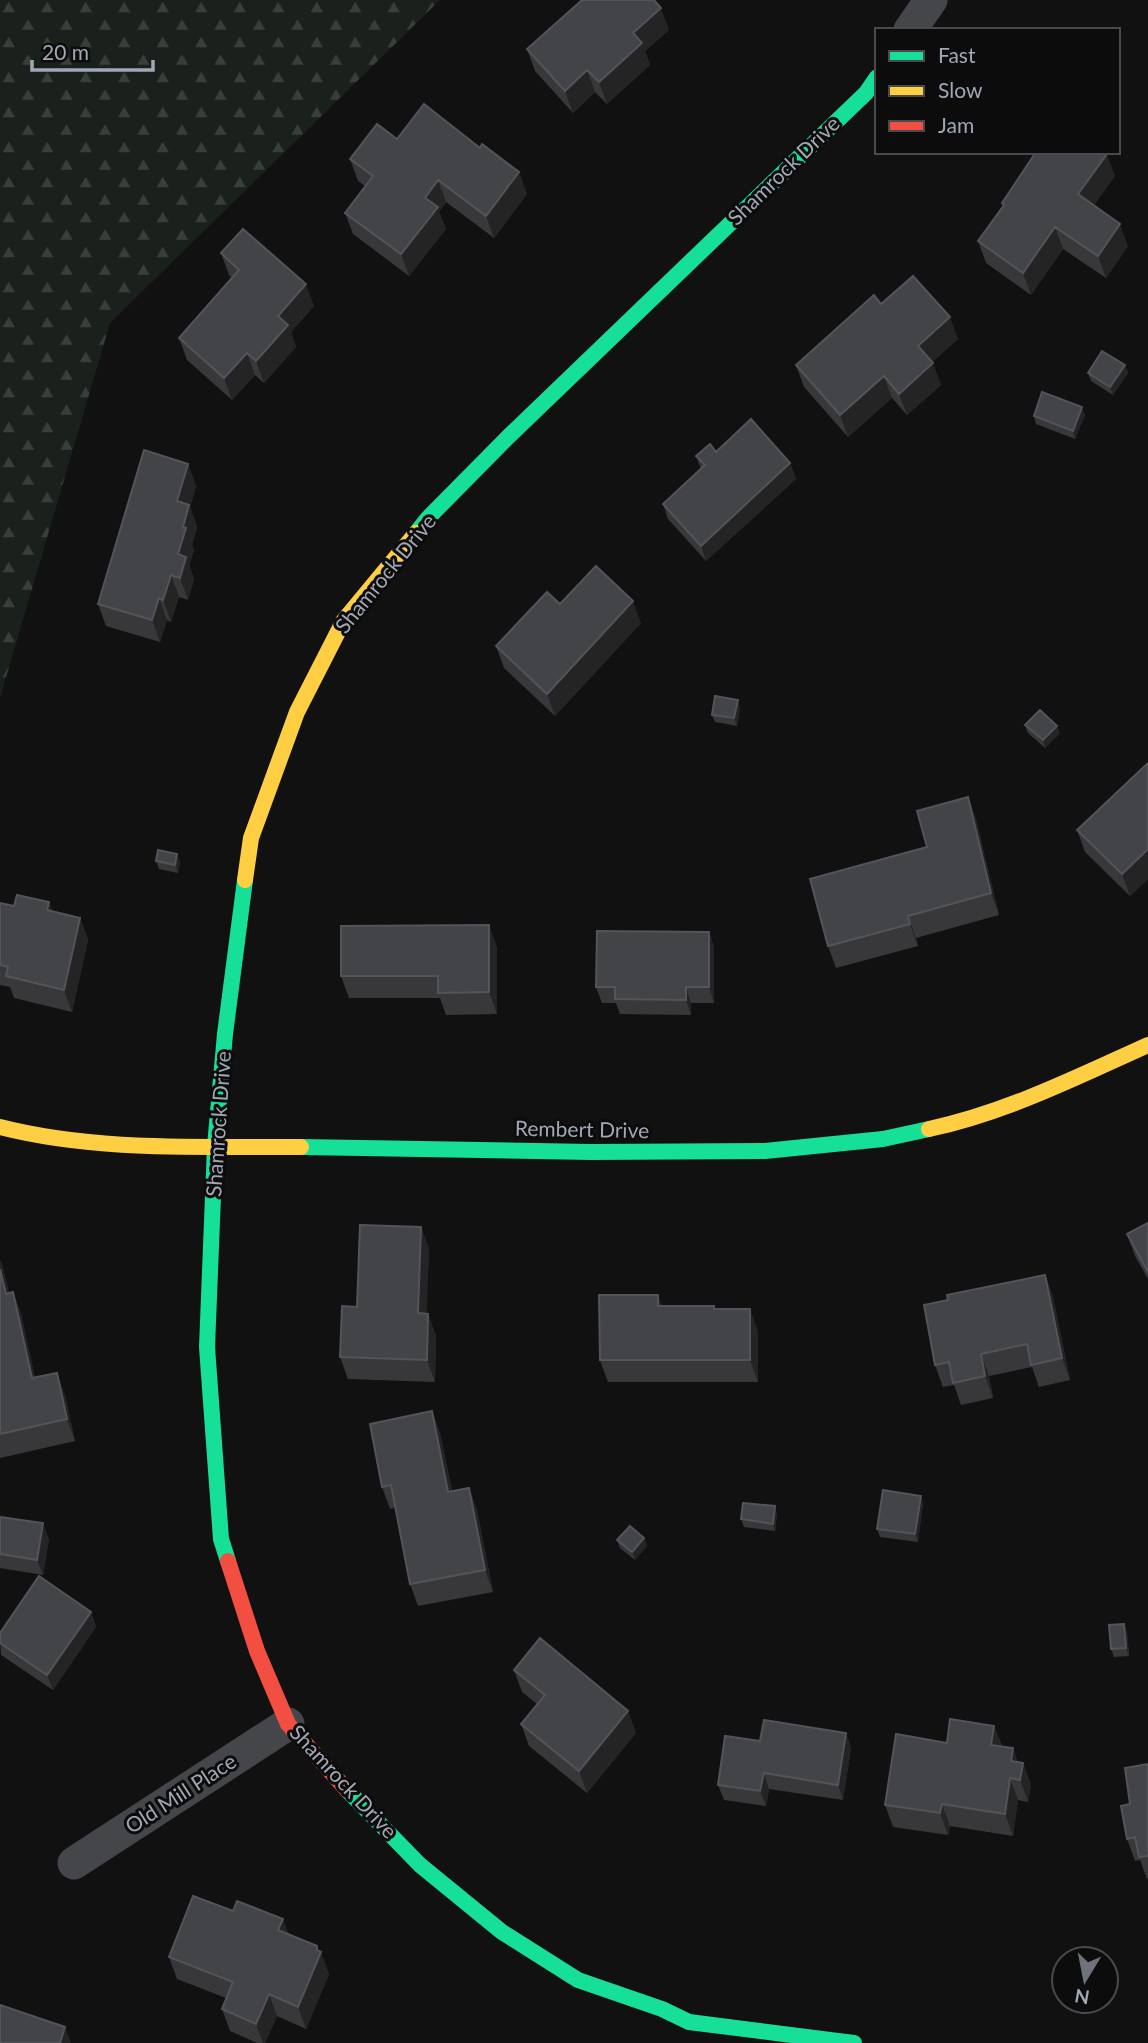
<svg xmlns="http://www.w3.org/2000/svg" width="1148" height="2043" font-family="Lato,sans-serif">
<defs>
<pattern id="forest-firs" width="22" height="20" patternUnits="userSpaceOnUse" patternTransform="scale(1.75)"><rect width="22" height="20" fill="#1a201b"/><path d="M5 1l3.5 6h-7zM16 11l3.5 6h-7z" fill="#383e3a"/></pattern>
</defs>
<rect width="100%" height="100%" fill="#111"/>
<path fill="url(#forest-firs)" d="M0,0H440L110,323L0,698Z"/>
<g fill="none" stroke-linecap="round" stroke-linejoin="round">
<path stroke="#45464a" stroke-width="33" d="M910,30L931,0
M74,1863L288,1724"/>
<path stroke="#16e098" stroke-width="16" d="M416,533L428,518L508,437L866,93L877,77
M301,1147L591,1152L765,1151L883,1139L929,1129
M228,1561L221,1539L207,1347L215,1146L225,1034L245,880
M347,1790L420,1865L502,1932L578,1980L662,2009L689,2022L854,2043"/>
<path stroke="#ffcf43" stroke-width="16" d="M245,880L251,838L297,712L344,620L416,533
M0,1127C98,1152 201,1146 301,1147
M929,1129C1005,1113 1077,1077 1148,1045"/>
<path stroke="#f24e42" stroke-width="16" d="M228,1561L257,1651L288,1724L347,1790"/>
</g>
<path fill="#38383b" d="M669,30L645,51L650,65L607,104L595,92L573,113L535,71L527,49Z
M397,139L480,148L519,172L527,194L494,238L446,202L439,212L446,229L409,276L353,234L345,213L365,186L358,181L350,159Z
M1115,176L1094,205L1128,246L1106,278L1063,249L1031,295L986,263L978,241L1003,206L1002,203Z
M221,253L314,306L291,332L296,347L264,383L255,375L232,400L187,360L179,338L232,278L229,275Z
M881,304L958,339L932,362L941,385L907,415L892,398L848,437L804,387L796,365Z
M1125,365L1128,373L1113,395L1091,381L1088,373Z
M1085,415L1075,439L1036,424L1034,416Z
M716,452L790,463L796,479L706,561L668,519L663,504L701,469L696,456Z
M188,464L196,486L190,507L197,527L192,545L194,550L189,565L194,579L188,600L179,597L171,622L167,620L160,642L106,626L98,604Z
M560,604L641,623L555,716L504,668L496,646Z
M740,708L737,726L715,722L712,715Z
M1025,725L1060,733L1045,748L1028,733Z
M1148,763V879L1130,896L1085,852L1077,830Z
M968,797L976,819L999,915L916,938L918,946L836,968L828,946L927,847Z
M177,854L180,862L178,873L159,869L156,861Z
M49,902L52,911L80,918L88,940L72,1012L14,998L10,987L0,985V903L14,906Z
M709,932L714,947V1003H691V1015L620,1014L616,1003H602L596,987Z
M497,947V1014L446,1015L440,998H349L341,976Z
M1148,1223V1279L1135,1256L1127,1234Z
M421,1227L429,1249L426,1314H428L436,1336L435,1382L348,1379L340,1357L357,1307Z
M0,1260L3,1268L9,1293L13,1292L21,1314L35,1378L65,1395L75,1441L0,1458Z
M1045,1275L1053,1297L1070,1380L1039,1387L1032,1367L989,1376L993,1398L961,1405L954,1385L943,1387L935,1365L948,1300Z
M658,1295L662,1306H714L715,1309L758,1331V1382H608L600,1360Z
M432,1411L440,1433L452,1491L469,1488L477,1510L493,1592L418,1606L410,1584L395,1508L390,1509L382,1487Z
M923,1503L918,1542L880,1537L877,1529Z
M777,1514L775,1531L744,1527L741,1519Z
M0,1517L49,1539L43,1575L0,1568Z
M644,1538L647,1546L635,1560L620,1548L617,1540Z
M91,1612L96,1627L53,1690L1,1655L0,1633Z
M1127,1632L1129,1656L1114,1657L1111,1649Z
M514,1670L628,1711L636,1733L587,1793L529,1746L521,1724L537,1704L522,1692Z
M994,1726L1002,1746L1013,1748L1018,1763H1023L1031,1785L1028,1802L1018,1800L1013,1836L950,1826L948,1835L893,1827L885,1805L947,1743Z
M846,1733L851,1748L843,1800L769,1789L766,1806L724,1800L718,1785L760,1741Z
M1148,1764V1879H1147L1140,1860L1135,1861L1127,1839L1130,1804Z
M233,1911L283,1919L288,1934L317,1946L329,1974L306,2029L277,2016L265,2043H257L230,2031L222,2009L226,1998L177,1979L169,1957Z"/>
<path fill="#242425" d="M661,8L669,30L645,51L650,65L607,104L599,82L633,33Z
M587,70L595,92L573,113L565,91Z
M1107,154L1115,176L1086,216L1078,194Z
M519,172L527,194L494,238L486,216Z
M438,180L446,202L439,212L446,229L409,276L401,254L425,198Z
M1120,224L1128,246L1106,278L1098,256Z
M1055,227L1063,249L1031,295L1023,273Z
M306,284L314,306L291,332L296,347L264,383L256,361L278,316Z
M950,317L958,339L926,368L918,346Z
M247,353L255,375L232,400L224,378Z
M933,363L941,385L907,415L899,394Z
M1125,365L1128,373L1113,395L1110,387Z
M884,376L892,398L848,437L840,415Z
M1082,407L1085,415L1075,439L1073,431Z
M790,463L796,479L706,561L701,546Z
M188,464L196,486L190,507L197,527L192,545L194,550L189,565L194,579L188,600L180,578L178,554L177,501Z
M171,575L179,597L171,622L163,600Z
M159,598L167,620L160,642L152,620Z
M633,601L641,623L555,716L547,694Z
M738,700L740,708L737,726L734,718Z
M1057,726L1060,733L1045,748L1043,740Z
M968,797L976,819L999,915L991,893Z
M1148,849V879L1130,896L1122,874Z
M177,854L180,862L178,873L175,865Z
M49,902L57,924L47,910Z
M908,916L916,938L918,946L910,924Z
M80,918L88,940L72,1012L64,990Z
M489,925L497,947V1014L489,992Z
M709,932L714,947V1003L709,987Z
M686,987L691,1003V1015L686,1000Z
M421,1227L429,1249L426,1335L418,1313Z
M0,1260L3,1268L14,1316L6,1294L0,1269Z
M1045,1275L1053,1297L1070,1380L1062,1358Z
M13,1292L21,1314L40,1400L32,1378Z
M658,1295L666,1317L658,1306Z
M750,1309L758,1331V1382L750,1360Z
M428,1314L436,1336L435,1382L427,1360Z
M981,1354L989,1376L993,1398L985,1376Z
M57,1373L65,1395L75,1441L67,1419Z
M432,1411L440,1433L456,1514L448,1492Z
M469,1488L477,1510L493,1592L485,1570Z
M921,1496L923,1503L918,1542L915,1534Z
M775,1506L777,1514L775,1531L773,1524Z
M43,1523L49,1539L43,1575L37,1560Z
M644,1538L647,1546L635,1560L632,1552Z
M91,1612L96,1627L53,1690L47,1675Z
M1124,1624L1127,1632L1129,1656L1126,1648Z
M628,1711L636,1733L587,1793L579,1771Z
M994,1726L1002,1748L991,1745Z
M846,1733L851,1748L843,1800L838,1785Z
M1013,1748L1021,1770L1011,1761Z
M1023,1763L1031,1785L1028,1802L1020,1780Z
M764,1773L769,1789L766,1806L760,1791Z
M1010,1778L1018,1800L1013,1836L1005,1814Z
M942,1804L950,1826L948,1835L940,1813Z
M283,1919L291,1941L278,1930Z
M317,1946L320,1954L321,1952L329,1974L306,2029L298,2007Z
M269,1994L277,2016L265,2043H263L256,2024Z
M65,2027L71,2043H60Z"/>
<path fill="#434448" stroke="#525459" stroke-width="2" d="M582,0H654L661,8L633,33L642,43L599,82L587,70L565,91L527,49Z
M424,104L480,148L482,144L519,172L486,216L438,180L425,198L438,207L401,254L345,213L373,176L350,159L377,124L397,139Z
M1036,152H1104L1107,154L1078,194L1120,224L1098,256L1055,227L1023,273L978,241L1004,205L1002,203Z
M243,229L306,284L278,316L288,325L256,361L247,353L224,378L179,338L239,270L221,253Z
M913,276L950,317L918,346L933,363L899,394L884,376L840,415L796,365L874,295L881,304Z
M1102,351L1125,365L1110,387L1088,373Z
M1042,392L1082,407L1073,431L1034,416Z
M751,419L790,463L701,546L663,504L705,465L696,456L710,444L716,452Z
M144,450L188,464L177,501L189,505L183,527L186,528L178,554L186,557L180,578L171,575L163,600L159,598L152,620L98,604Z
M596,566L633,601L547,694L496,646L547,592L560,604Z
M715,696L738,700L734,718L712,715Z
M1040,710L1057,726L1043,740L1025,725Z
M1148,763V849L1122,874L1077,830Z
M968,797L991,893L908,916L910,924L828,946L810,879L927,847L917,811Z
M158,850L177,854L175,865L156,861Z
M17,895L49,902L47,910L80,918L64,990L6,976L8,967L0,965V903L14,906Z
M489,925V992L438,993V976H341V926Z
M597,931L709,932V987H686V1000L615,999V987H596Z
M1148,1223V1272L1127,1234Z
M360,1225L421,1227L418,1313L428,1314L427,1360L340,1357L342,1306L357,1307Z
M0,1269L6,1294L13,1292L32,1378L57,1373L67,1419L0,1434Z
M1045,1275L1062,1358L1031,1365L1027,1344L981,1354L985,1376L953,1383L949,1362L935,1365L924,1305L948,1300L947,1295Z
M599,1295H658V1306H714V1309H750V1360H600Z
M432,1411L448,1492L469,1488L485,1570L410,1584L391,1485L382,1487L370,1424Z
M883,1490L921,1496L915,1534L877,1529Z
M743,1503L775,1506L773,1524L741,1519Z
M0,1517L43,1523L37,1560L0,1554Z
M630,1526L644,1538L632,1552L617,1540Z
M39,1576L91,1612L47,1675L0,1643V1633Z
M1124,1624L1126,1648L1111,1649L1109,1625Z
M540,1638L628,1711L579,1771L521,1724L545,1695L514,1670Z
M950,1719L994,1726L991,1745L1013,1748L1011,1761L1023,1763L1020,1780L1010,1778L1005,1814L942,1804L940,1813L885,1805L896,1734L947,1743Z
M764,1720L846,1733L838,1785L764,1773L760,1791L718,1785L725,1736L760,1741Z
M1148,1764V1856L1139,1857L1135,1837L1127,1839L1121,1806L1130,1804L1125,1768Z
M193,1896L233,1911L237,1901L283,1919L278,1930L317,1946V1950L321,1952L298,2007L269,1994L256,2024L222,2009L233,1982L169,1957Z
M0,2005L65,2027L60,2043H0Z"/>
<g text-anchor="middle" stroke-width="6" stroke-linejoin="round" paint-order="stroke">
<g font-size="21" fill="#a1a7b4" stroke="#0c0c0d">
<text transform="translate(784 171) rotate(-44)" y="7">Shamrock Drive</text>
<text transform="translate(386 574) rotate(-51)" y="7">Shamrock Drive</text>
<text transform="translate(219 1124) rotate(-86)" y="7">Shamrock Drive</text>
<text transform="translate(582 1130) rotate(1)" y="7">Rembert Drive</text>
<text transform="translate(343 1782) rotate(47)" y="7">Shamrock Drive</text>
<text transform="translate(181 1794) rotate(-33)" y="7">Old Mill Place</text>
</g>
</g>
<rect x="875" y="28" width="245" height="126" fill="#0c0c0d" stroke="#484a50" stroke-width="2"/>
<rect x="889" y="51" width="35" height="10" fill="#16e098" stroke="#484a50" stroke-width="2"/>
<text x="938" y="63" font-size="21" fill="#a1a7b4">Fast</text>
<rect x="889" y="86" width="35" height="10" fill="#ffcf43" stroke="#484a50" stroke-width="2"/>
<text x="938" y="98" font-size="21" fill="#a1a7b4">Slow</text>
<rect x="889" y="121" width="35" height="10" fill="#f24e42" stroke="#484a50" stroke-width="2"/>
<text x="938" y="133" font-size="21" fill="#a1a7b4">Jam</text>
<g transform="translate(1085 1980) rotate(190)"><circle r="33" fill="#0c0c0d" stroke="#484a50" stroke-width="2"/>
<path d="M0-5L12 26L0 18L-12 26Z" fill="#6f727b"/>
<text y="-10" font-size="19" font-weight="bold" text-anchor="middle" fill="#a1a7b4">N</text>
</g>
<path d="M32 60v10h121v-10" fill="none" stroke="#a1a7b4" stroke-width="3.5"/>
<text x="42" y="60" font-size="21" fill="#a1a7b4" stroke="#0c0c0d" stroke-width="5" paint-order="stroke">20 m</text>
</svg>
